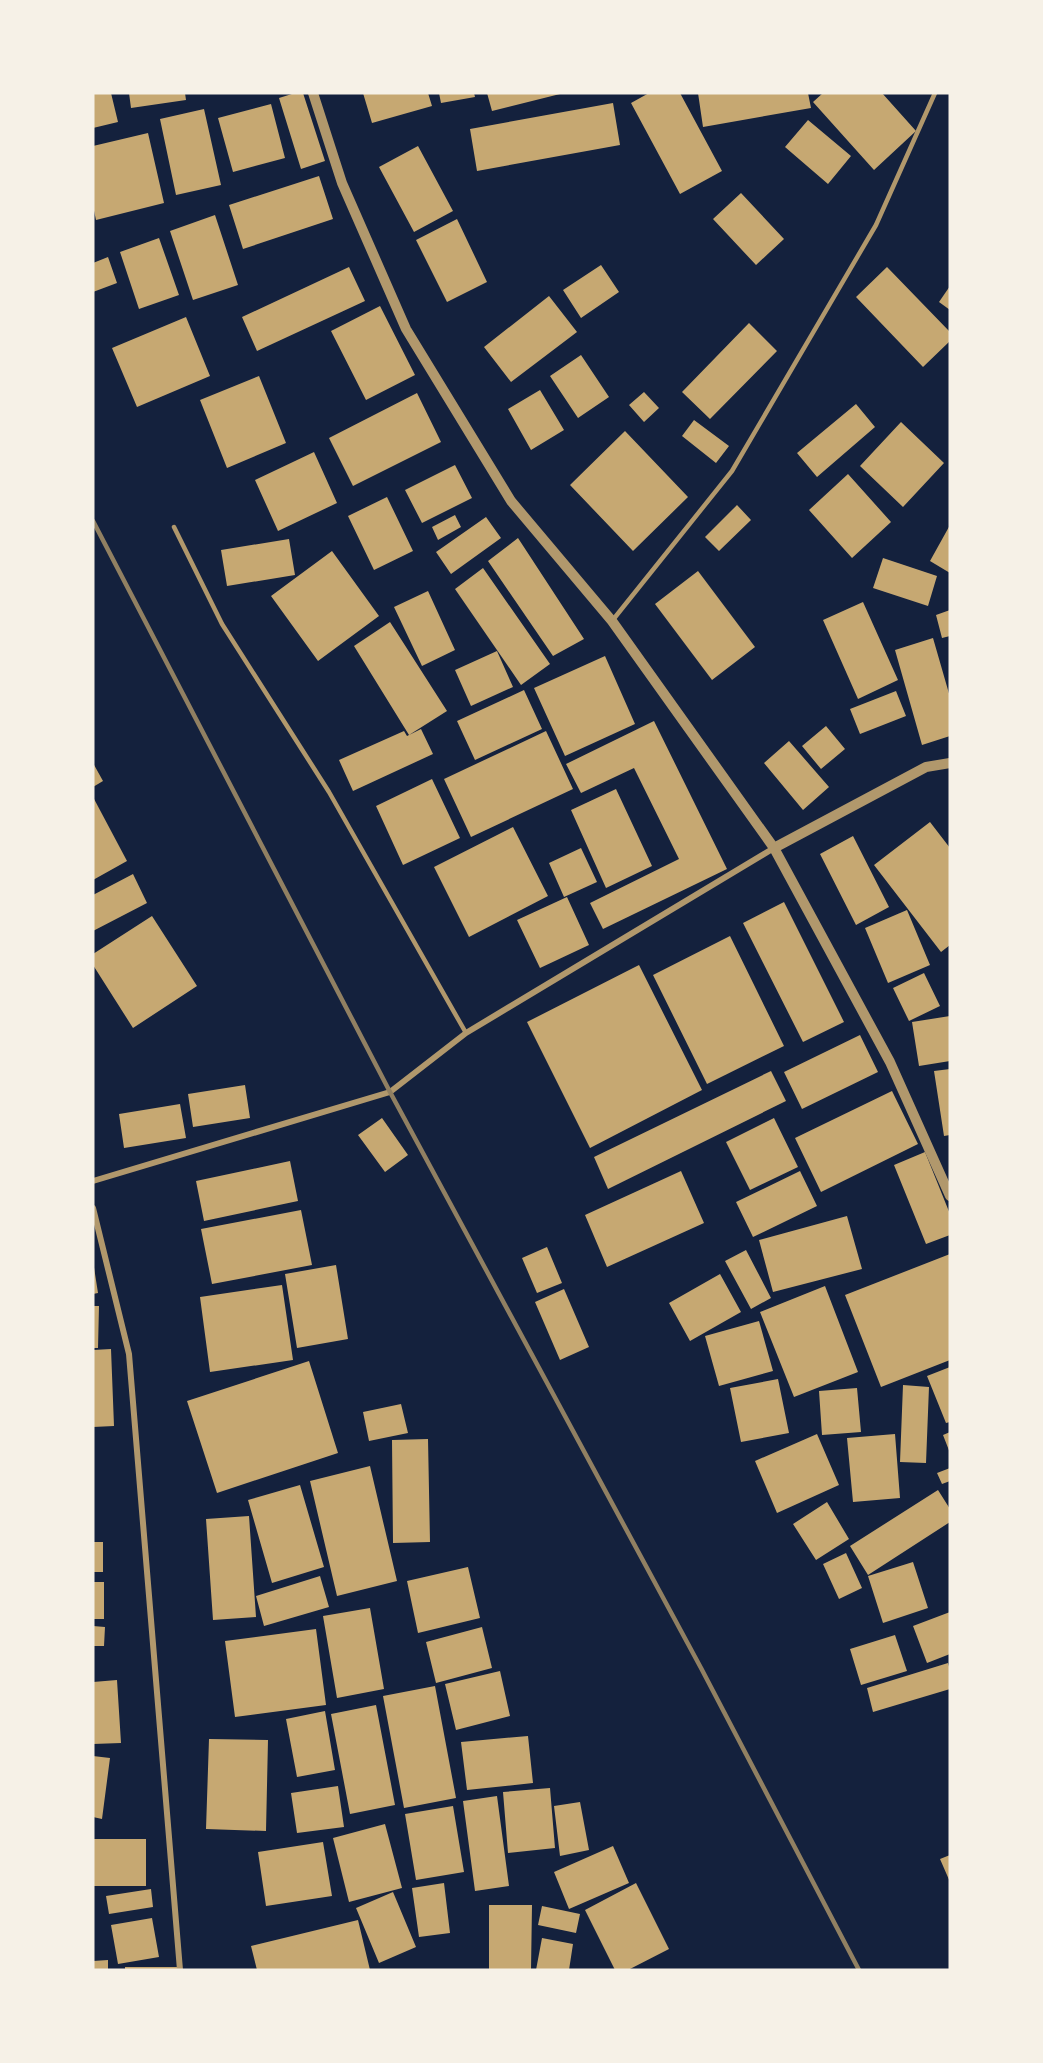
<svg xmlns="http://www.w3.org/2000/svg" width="1043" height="2063" font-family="'Sofia Sans Condensed',sans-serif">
<rect width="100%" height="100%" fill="#14213d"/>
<path fill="#c6a872" d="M93,93H111L118,122L93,128Z
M129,93H185L186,100L131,108Z
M295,93H303L325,161L301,169L279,98Z
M363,93H428L432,106L372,123Z
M439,93H474L475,97L441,103Z
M487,93H560V94L492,111Z
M649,93H680L722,171L680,194L631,103Z
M698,93H808L811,108L703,127Z
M823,93H882L916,131L874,170L813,102Z
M613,103L620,145L477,171L470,129Z
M271,104L285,158L233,172L218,118Z
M204,109L221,185L176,195L160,119Z
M808,120L851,156L828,184L785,147Z
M148,133L164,203L96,220L93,206V146Z
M418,146L453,211L414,232L379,167Z
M319,176L333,219L243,249L229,205Z
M741,193L784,239L756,265L713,219Z
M215,215L238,285L193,300L170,231Z
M457,219L487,282L447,302L416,240Z
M159,238L179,295L139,309L120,252Z
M108,257L117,283L93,292V263Z
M601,265L619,292L581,318L563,290Z
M349,267L365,301L257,351L242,317Z
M887,267L950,332V341L923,367L856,297Z
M950,286V310L939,302Z
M549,296L577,332L511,382L484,347Z
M380,306L415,375L366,400L331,331Z
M186,317L210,376L137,407L112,348Z
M749,323L777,351L710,419L682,392Z
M581,355L609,397L578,418L550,376Z
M259,376L286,443L227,468L200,400Z
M540,390L564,430L531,450L508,409Z
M644,392L659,408L644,422L629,405Z
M417,393L441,442L353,486L329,438Z
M856,404L875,427L817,477L797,453Z
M694,420L729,446L716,463L682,436Z
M901,422L944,463L903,507L860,466Z
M625,431L688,497L633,551L570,485Z
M314,452L337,503L278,531L255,480Z
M455,465L472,498L422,523L405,490Z
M848,474L891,522L852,558L809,510Z
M387,497L413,551L374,570L348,516Z
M737,505L751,520L719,551L705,537Z
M455,515L461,527L438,540L432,527Z
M486,517L501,538L451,574L436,552Z
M950,525V573L930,561Z
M518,538L584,639L553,656L488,561Z
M289,539L295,575L227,586L221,550Z
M332,551L379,616L318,661L271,596Z
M883,558L937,576L928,606L873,588Z
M483,568L550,664L521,685L455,589Z
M698,571L755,647L712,680L655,604Z
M428,591L455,650L422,666L394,607Z
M863,602L898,680L858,699L823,620Z
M950,610V636L942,638L936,615Z
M390,622L447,711L409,735L354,646Z
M933,638L950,697V736L922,745L895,650Z
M497,651L513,687L471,706L455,670Z
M605,656L635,724L565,756L534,688Z
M524,690L542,729L475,760L457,721Z
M896,691L906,716L860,734L850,709Z
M654,721L727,869L603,929L590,903L679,859L634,768L581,793L566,764Z
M826,726L845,749L821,769L802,746Z
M421,729L433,754L353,791L339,760L404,731L407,736Z
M546,731L573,789L471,837L444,779Z
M789,741L829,787L803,810L764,763Z
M93,763L103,781L93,787Z
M432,779L460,838L403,865L376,806Z
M616,789L652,866L606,888L571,810Z
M93,797L127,861L93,880Z
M930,822L950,848V945L941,952L874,865Z
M513,827L548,896L469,937L434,867Z
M853,836L889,907L856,925L820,854Z
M581,848L597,882L564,897L549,863Z
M133,874L147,903L93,931V895Z
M567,897L589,945L540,968L517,920Z
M784,902L844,1022L803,1042L743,923Z
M907,910L930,965L888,983L865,928Z
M152,916L197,986L133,1028L93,965V954Z
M730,936L784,1046L707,1084L653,975Z
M639,965L702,1090L590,1148L527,1022Z
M924,973L940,1006L909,1021L893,988Z
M950,1016V1061L919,1066L912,1022Z
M860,1035L878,1072L802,1109L784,1072Z
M950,1069V1135L944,1136L934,1071Z
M771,1071L786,1101L608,1189L594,1157Z
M245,1085L250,1118L193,1127L188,1094Z
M892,1091L918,1144L821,1192L795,1138Z
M180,1104L186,1138L124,1148L119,1114Z
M382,1118L408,1155L385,1172L358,1135Z
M774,1118L798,1167L750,1190L726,1142Z
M925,1152L950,1214V1235L926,1244L894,1165Z
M290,1161L298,1201L204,1221L196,1181Z
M681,1171L704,1223L607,1267L585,1215Z
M800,1171L817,1206L753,1237L736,1202Z
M301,1210L312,1265L212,1284L201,1229Z
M847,1216L862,1269L773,1292L759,1240Z
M547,1247L562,1283L537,1293L522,1258Z
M746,1250L771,1298L751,1309L725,1261Z
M950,1254V1360L881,1387L845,1295Z
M93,1261L98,1293L93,1294Z
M336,1265L348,1339L297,1348L285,1274Z
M720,1274L741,1312L690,1341L669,1303Z
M282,1285L293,1360L210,1372L200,1297Z
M825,1286L858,1372L794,1397L760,1312Z
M564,1289L589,1347L560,1360L535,1302Z
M93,1306H99L98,1348H93Z
M759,1321L773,1371L719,1386L705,1336Z
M111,1349L114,1426L93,1427V1350Z
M309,1361L338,1453L217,1493L187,1401Z
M950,1367V1422L946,1423L927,1376Z
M778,1379L789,1433L741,1442L730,1388Z
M903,1385L929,1387L926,1463L900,1462Z
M857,1388L861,1432L822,1435L819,1391Z
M401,1404L408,1433L369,1441L363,1412Z
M950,1432V1453L943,1435Z
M817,1434L839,1485L777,1513L755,1461Z
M895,1434L900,1498L853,1502L847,1438Z
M428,1439L430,1542L393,1543L392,1440Z
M370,1466L397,1581L337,1596L310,1481Z
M950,1468V1481L942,1484L937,1473Z
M300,1485L324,1567L272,1583L248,1500Z
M938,1490L950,1509V1522L868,1575L850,1546Z
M827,1502L849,1539L816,1560L793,1524Z
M249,1516L256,1617L213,1620L206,1519Z
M93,1542H103V1572H93Z
M846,1553L862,1588L839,1599L823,1564Z
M913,1562L928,1608L883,1623L868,1576Z
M468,1567L480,1618L418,1633L407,1581Z
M320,1576L329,1607L264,1626L256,1596Z
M93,1582H104V1619H93Z
M370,1608L384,1689L337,1698L323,1616Z
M950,1612V1654L927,1663L913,1626Z
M93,1626L105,1627L104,1646H93Z
M482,1627L492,1668L436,1683L426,1642Z
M316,1629L326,1705L235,1717L225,1641Z
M895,1635L907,1671L861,1685L850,1649Z
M948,1663L950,1670V1689L873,1712L867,1688Z
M500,1671L510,1716L456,1730L445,1684Z
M117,1680L121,1743L93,1744V1682Z
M435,1686L456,1798L404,1808L383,1696Z
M376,1705L395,1805L350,1814L331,1714Z
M325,1711L335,1770L297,1777L286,1719Z
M528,1736L533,1783L467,1790L461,1742Z
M209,1739L268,1740L266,1831L206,1829Z
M93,1756L110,1758L102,1819L93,1817Z
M338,1786L344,1827L297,1833L291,1793Z
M550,1788L555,1848L508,1853L503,1792Z
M497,1796L509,1886L475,1891L463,1801Z
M580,1802L589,1850L560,1856L554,1806Z
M453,1806L464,1872L416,1880L405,1814Z
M385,1824L402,1888L349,1902L333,1838Z
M93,1839H146V1886H93Z
M323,1842L332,1896L266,1906L258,1852Z
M613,1846L629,1883L569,1909L554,1872Z
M950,1855V1882L940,1859Z
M444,1883L450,1933L419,1937L412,1888Z
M636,1883L669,1949L628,1970H615L585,1910Z
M151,1889L153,1907L109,1914L106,1896Z
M393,1892L416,1947L379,1963L356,1908Z
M489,1905H532L531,1970H489Z
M542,1906L580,1914L576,1933L538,1925Z
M152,1918L159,1957L118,1964L111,1925Z
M358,1920L370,1970H257L251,1946Z
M542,1938L573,1944L569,1970H536Z
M108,1960V1970H93V1961Z
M125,1967H177V1970H125Z"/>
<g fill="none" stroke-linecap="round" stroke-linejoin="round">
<path stroke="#b1986c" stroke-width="4.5" d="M174,527L222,624L329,792L466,1033
M612,621L732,471L876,225L935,93"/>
<path stroke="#b1986c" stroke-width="6" d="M93,1181L390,1092L466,1033L774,848
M93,1208L129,1354L180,1970"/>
<path stroke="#b1986c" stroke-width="10" d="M313,93L342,183L406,329L511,501L612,621L774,848L890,1062L950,1196
M774,848L926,767L950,763"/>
<path stroke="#918062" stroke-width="4.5" d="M93,521L390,1092L701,1668L859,1970"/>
</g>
<rect width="1043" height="2063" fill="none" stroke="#f6f1e7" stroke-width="189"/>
</svg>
